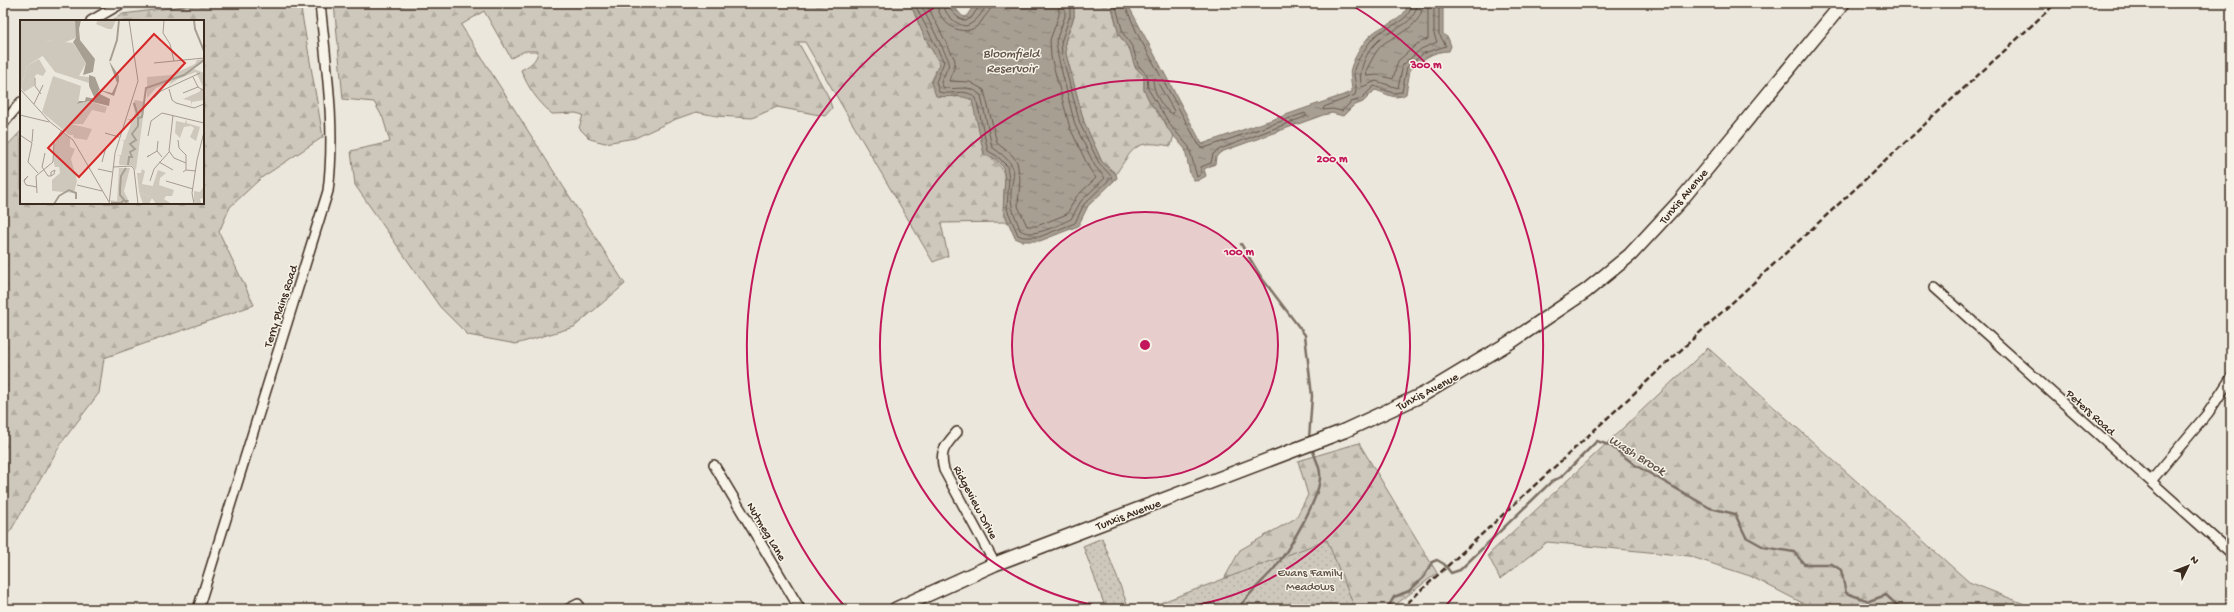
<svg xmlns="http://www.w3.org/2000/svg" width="2234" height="612" font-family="'Gochi Hand',sans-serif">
<defs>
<pattern id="forest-firs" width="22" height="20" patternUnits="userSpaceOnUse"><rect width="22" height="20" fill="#cec8bc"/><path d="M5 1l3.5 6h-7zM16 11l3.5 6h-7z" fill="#b2aca1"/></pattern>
<pattern id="park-dots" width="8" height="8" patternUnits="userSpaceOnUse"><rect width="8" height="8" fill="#cec8bc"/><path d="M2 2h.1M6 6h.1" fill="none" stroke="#b2aca1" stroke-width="1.8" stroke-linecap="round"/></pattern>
<pattern id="water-ripples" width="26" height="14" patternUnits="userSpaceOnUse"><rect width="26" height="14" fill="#a89f93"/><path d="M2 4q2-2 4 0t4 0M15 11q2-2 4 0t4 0" fill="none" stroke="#8a8277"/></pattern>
</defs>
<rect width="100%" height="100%" fill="#ece7dc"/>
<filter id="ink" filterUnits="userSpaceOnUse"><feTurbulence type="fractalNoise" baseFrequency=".025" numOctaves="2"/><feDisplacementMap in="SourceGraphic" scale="8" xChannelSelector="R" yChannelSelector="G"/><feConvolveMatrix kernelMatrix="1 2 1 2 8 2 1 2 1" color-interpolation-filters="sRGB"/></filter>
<g filter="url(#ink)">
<path fill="url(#forest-firs)" stroke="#84796d" d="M207,3H300L323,137L261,178L230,207L219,232L254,305L104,358L99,393L62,442L11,530L3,539V150L21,131V203H203V21H111L123,14Z
M334,3H910L924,36L940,64L935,72L954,97L965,96L973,100L984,154C1021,173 994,190 1008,222L941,223L948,256L933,262L805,42H798L828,96L832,108L825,116L777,107L752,118L717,116L696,112L676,119L635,138L605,143L590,139L579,128L583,115L576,113L552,114C537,100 528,88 521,70C529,66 537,61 538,51H525L511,58L484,11L461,25L625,284L574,327L516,344L468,335L440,307L355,185L351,151L390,142L383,118L374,102L343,99Z
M1074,3H1111L1119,35L1130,50L1135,67L1144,76V90L1151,104L1174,135L1171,146C1135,140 1135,145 1116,174L1102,162L1084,122L1066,54L1065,42L1074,17Z
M1708,348L1969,582L2037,609H1814L1750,576L1689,556L1547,542L1500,579L1488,555Z
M1359,443L1437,573L1390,609H1215L1223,581L1240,550L1296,518L1308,495L1298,461Z"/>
<path fill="url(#park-dots)" stroke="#84796d" d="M1102,538L1129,609H1106L1083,546Z
M1327,540L1354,606L1350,609H1144Z"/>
<path fill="url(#water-ripples)" stroke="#7c7064" d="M910,3H951L962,16L966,17L972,8L980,3H1074V17L1065,42L1066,54L1084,122L1102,162L1116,174L1117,178L1088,206L1078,226L1040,241H1022L1015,238L1003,210L1005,178L1003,167L995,159L984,154L972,100C961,94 948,98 936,96L931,82L940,64L924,36Z
M1111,3H1127L1202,144L1352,92C1352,85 1349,74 1351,68C1354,58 1364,40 1372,34C1384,23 1405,22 1408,3H1443V34L1448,38L1451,46L1449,51C1432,51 1422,60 1410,70L1406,94C1394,101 1387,93 1375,90L1363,102L1353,106L1343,116L1332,113L1323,115L1221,152L1216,157L1215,164L1204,169L1206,176L1197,181L1194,180L1190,174L1185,149L1167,128L1165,121L1151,104L1144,90V76L1135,67L1130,50L1119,35Z"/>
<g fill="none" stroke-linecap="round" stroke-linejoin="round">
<path stroke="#67594d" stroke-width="1" d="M914,3L944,62L936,82L939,92C951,96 965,87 976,98L988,151L997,156L1007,166L1009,178L1007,209L1018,235L1023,237H1039L1075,223L1084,204L1112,177L1099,163L1080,124L1062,55L1061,42L1070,16V3
M920,3L949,61L948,67L941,82L943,87C956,92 970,82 981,96L992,147C1029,173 1006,174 1012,206C1013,214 1018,222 1020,230C1033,239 1058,225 1071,219L1081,201L1105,178L1095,166L1075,125L1058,56L1056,41L1065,16V3
M926,3L955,60L954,68L949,81L970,82L984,90L997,143L1013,156L1017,162L1020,179L1018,206L1027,226H1037L1067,214L1076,197L1096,178L1089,168L1070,128L1051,57L1050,40L1059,15V3
M937,3C938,26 969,43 983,19C987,13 991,11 992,3
M943,3C944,14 955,24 965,26C974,25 985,11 986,3
M948,3C949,11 958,19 966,21L972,17L981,3
M1115,3L1123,33L1133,48L1138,65L1147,75L1148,89L1171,126L1189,147L1197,177L1201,174V167L1211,163L1213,154L1220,149L1307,116L1305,113L1204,148L1200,147L1138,35L1124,3
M1412,3C1410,24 1386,25 1374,37C1369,42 1355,63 1354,70C1353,78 1358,86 1355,95L1324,107L1323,110L1332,109L1342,111L1351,102L1361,99L1374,86L1393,93L1402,92L1407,67L1424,53L1446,46L1439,34V3
M1417,3C1416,25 1393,28 1379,40C1366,51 1357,72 1362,87L1376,81L1398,88L1403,65L1421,49L1437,42L1434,34V3
M1423,3C1422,27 1400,32 1383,44C1376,50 1370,63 1366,71L1367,76L1378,75L1393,79L1398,61L1417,44L1428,39V3
M1155,78L1174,111L1173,114C1162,110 1153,91 1153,80Z"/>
<path stroke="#7c7064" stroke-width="2.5" d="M1241,244L1261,277L1305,335L1312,396L1309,439
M1238,609C1248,594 1261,583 1273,570C1287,553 1322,496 1320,474C1320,466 1314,456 1312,448
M1387,609L1394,597L1409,591L1424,577L1432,562L1437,560L1444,564L1451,573L1460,570L1551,482L1561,477L1597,441L1611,446L1635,465L1710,508L1735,514L1746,537L1764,547L1794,552L1804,564H1832L1841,570L1846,593L1869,601L1886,595L1901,609"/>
<defs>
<path id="street" d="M91,21L122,3
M3,124L21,102
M1935,288L2231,553
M957,432C945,446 939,451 944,470L995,564
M714,465L800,609
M2151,481L2208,413L2231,378
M198,609L328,191C336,128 326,65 320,3
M568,609L578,604"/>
<path id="secondary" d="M896,609L995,564L1344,431L1424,394L1512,341L1586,291L1630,255L1681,200L1843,3"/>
</defs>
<use href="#street" stroke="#3b2a1e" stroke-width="12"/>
<use href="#secondary" stroke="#3b2a1e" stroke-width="16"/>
<use href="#street" stroke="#f7f3e8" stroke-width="9"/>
<use href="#secondary" stroke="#f7f3e8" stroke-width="13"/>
<path stroke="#3b2a1e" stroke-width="2.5" stroke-dasharray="6 3" stroke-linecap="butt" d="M1401,609L2056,3"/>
</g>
</g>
<circle cx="1145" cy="345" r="133" fill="#c2185b" fill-opacity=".12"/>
<g fill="none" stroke="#c2185b" stroke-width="2">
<circle cx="1145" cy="345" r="133"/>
<path d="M1122 609A265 265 0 1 1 1168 609"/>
<path d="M847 609A398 398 0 0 1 940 4M1350 4A398 398 0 0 1 1443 609"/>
</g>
<g text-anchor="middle" stroke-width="3" stroke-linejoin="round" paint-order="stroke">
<g font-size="12" fill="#3b2a1e" stroke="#f7f3e8">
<text transform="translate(1683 196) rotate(-50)" y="4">Tunxis Avenue</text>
<text transform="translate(280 306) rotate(-72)" y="4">Terry Plains Road</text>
<text transform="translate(1427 391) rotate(-28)" y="4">Tunxis Avenue</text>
<text transform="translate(2091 412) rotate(42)" y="4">Peters Road</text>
<text transform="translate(976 502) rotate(62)" y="4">Ridgeview Drive</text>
<text transform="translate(1128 514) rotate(-21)" y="4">Tunxis Avenue</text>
<text transform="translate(767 531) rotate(59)" y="4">Nutmeg Lane</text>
</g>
<g font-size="12" fill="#605246" stroke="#f7f3e8">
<text x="1310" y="576">Evans Family<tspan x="1310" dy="14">Meadows</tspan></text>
</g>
<g font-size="13" font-style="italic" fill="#615347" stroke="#f7f3e8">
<text x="1011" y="57">Bloomfield<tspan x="1011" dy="15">Reservoir</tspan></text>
<text transform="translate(1638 454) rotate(32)" y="5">Wash Brook</text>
</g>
</g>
<g transform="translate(20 20)">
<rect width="184" height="184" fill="#ece7dc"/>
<path d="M0,0H57L56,18L43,23L27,20L24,35L7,46L1,68Z" fill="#cec8bc"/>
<path d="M78,0H96L92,9H88L76,4ZM27,20L53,23L66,43L59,56L69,57V63L35,52L22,35ZM19,39L26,51L23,56L17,54L15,56L14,66L4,72L1,68L7,46ZM184,39L182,43L154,61L136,68L127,78V57L151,55L175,44L177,40ZM33,56L61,66L58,84L69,81L87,87L85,93L72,90L63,104H51L72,109L67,120L54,118L53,115H49L22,92ZM115,80L125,82L116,150L111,145H99L115,93L113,84ZM42,112L50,118V127L55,129L51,139L57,161L54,173L32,171V160L40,153L39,147H35L34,144V125ZM99,148H110L104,171L110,184H92L90,180L97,181ZM138,150L146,153L140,158L139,165L154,170L152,176H146L144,179L152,184H136L132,178L129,184H123L119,172L129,177ZM184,166V178L180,179L181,183L184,184H179L174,182V171L180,172Z" fill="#cec8bc"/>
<path d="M174,49L184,53V80L172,82L171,86V81L163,79L179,72L183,67L176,52L158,59L148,66L156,57ZM118,86L123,88L115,145L99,143L100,136H96L101,135L104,121H100L105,120L112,101L107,99H113ZM166,99L167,103L180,107L176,121L170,117L174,108L171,106L164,107L160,118L155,113L156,101L165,103ZM122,149L125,151L122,164L133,166L129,177L119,172L117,153H121Z" fill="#cec8bc"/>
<path d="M55,0H61L59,9L60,20L75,39L73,52L63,55L66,43L53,22L56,18ZM89,41L99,56V61L94,76L79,70L78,73L90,79L89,86L69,81L57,84L59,81H65L66,77L75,79L69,66V55L75,57L80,70L92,73L97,63Z" fill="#a89f93"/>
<path fill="none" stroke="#a89f93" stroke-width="2" d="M174,0L175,9L184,31M90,41L97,20L99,0M114,83L118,96M108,145L109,137H112L110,132L115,129L110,124L116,120L112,114L118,106V98L122,97L126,68L164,55L184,40M91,183H101L104,180M34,184L39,176L49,170L56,173V179M105,184L107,181H105L100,175V169L101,156L106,148"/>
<path fill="none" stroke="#a59b90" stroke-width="1" d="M144,0L143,13L150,24L154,41M134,43L184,38M173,57L178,67L184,71M15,58V66L21,74M0,69L30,102L53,120L89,182M149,69L152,80L156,83L174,88L184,84M163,73L178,67M134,78L141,71L180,53M14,84L23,65M0,95L29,102M153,95L149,131L154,138L166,143M85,113L99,117M0,115L12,123L8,142L18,153M128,116L131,101L142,93L184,103M158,120L159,128L166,135V150M138,121L137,131L142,137M12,122L13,109M25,133L22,147L28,156H31L34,154L35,150L31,152V156M129,135L127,137L137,131M82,142L86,127M139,142L153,150M93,147L111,146L114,149L118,184M78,149L92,152M163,152L166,150L176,151M4,161L8,156L5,159L4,161L6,165L17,167M130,161L134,149L149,132M146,161L173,169M57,165L82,171M17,173L16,156L33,142L34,122L42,110M89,184L95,133L118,61L109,0M174,184L172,173L177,140L184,112"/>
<path fill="#d62828" fill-opacity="0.15" stroke="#d62828" stroke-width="2" d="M134,14L165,43L59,157L28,128Z"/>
<rect width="184" height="184" fill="none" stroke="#3b2a1e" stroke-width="2"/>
</g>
<circle cx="1145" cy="345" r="6" fill="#c2185b" stroke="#f7f3e8" stroke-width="2"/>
<g font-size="12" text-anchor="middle" font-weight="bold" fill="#c2185b" stroke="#f7f3e8" stroke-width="3" stroke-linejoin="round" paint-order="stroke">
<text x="1426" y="68">300 m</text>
<text x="1332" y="162">200 m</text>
<text x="1239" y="255">100 m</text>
</g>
<rect width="2234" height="612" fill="none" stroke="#f7f3e8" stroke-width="16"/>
<rect x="8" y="8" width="2218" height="596" fill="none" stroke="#3b2a1e" stroke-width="1.5" filter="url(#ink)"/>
<g transform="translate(2188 566) rotate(47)" stroke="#f7f3e8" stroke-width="3" paint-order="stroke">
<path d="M0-3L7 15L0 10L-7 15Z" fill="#3b2a1e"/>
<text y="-6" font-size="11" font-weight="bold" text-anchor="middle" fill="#3b2a1e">N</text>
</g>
</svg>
